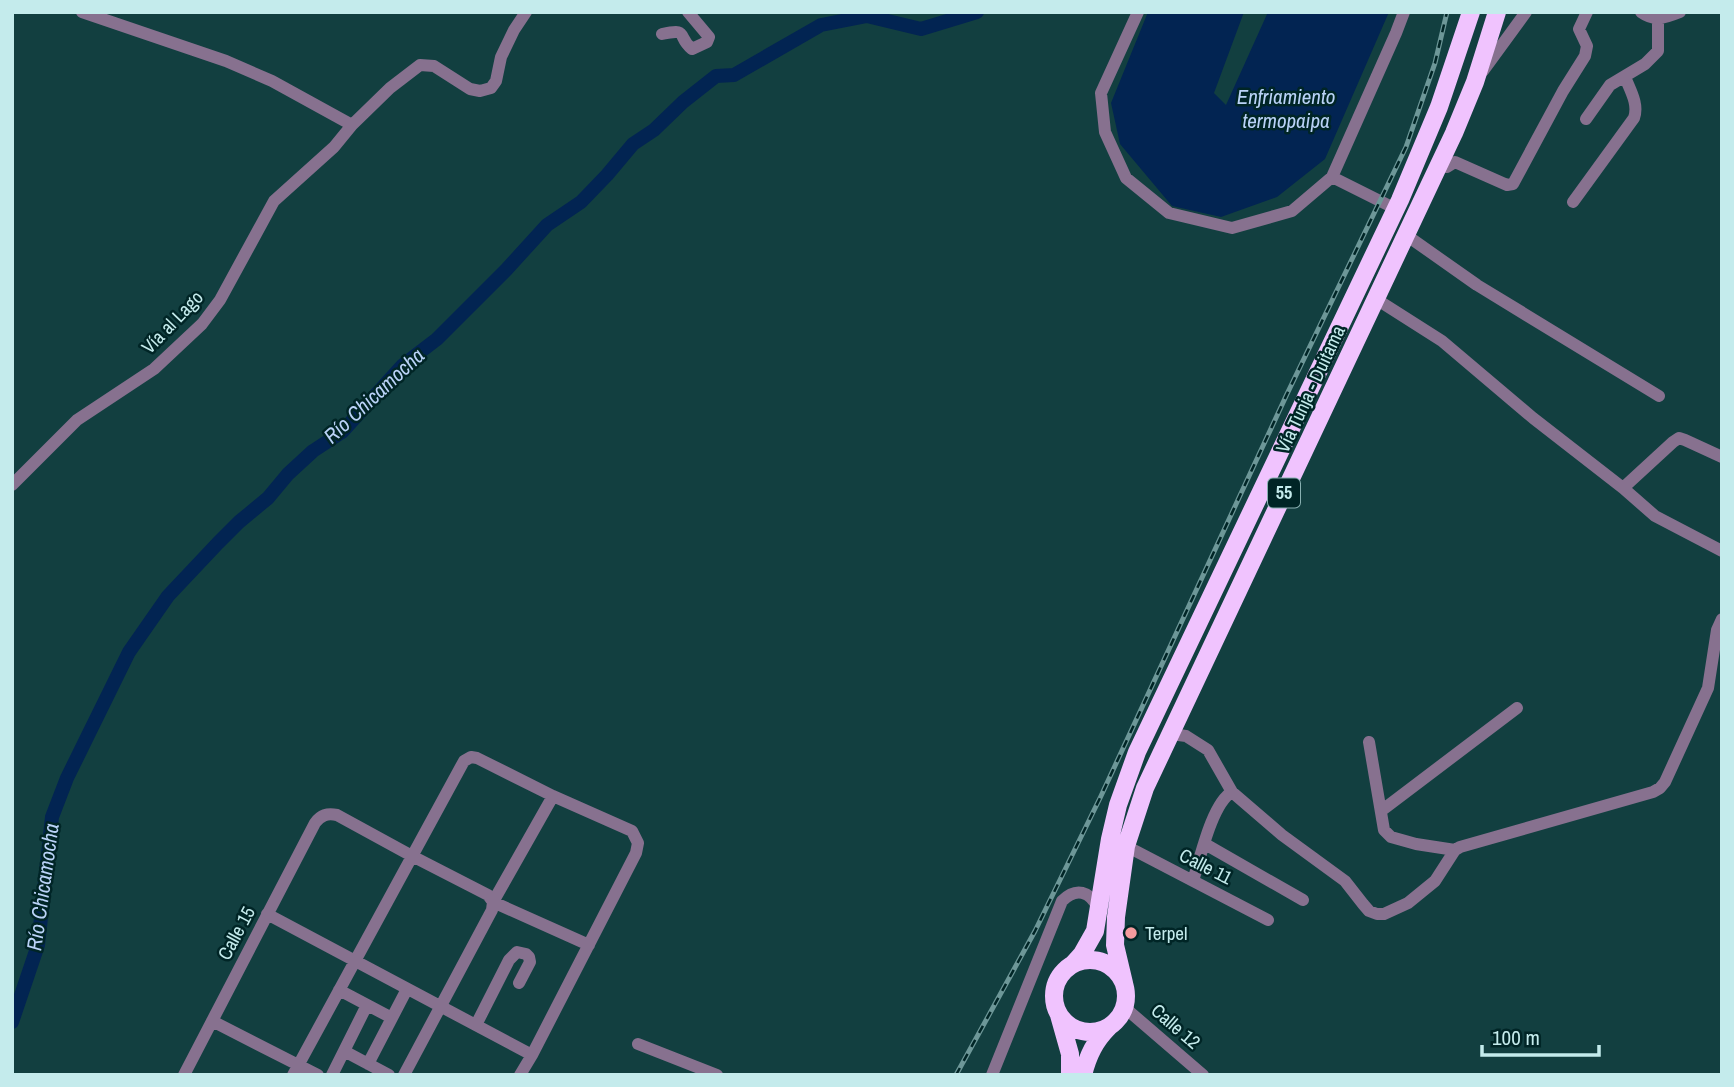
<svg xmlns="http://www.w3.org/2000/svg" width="1734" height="1087" font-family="'Archivo Narrow',sans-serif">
<rect width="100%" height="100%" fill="#123f40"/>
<path fill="#022452" d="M1148,12H1244L1214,93L1226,105L1268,12H1389L1325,159L1277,197L1221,217L1172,206L1120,144L1111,103Z"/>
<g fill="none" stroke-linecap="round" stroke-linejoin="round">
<path stroke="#022452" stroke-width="14" d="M12,1022L38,945L52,817L67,778L129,652L168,596L218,543L239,522L268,498L288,474L313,451L342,432L403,365L437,339L506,270L547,225L581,202L607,175L633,144L654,130L683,102L716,76L734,75L821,25L867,16L921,29L977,12"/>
<path stroke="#87718f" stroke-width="12" d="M82,12L226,61L272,81L352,125
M1138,12L1101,93L1105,132L1126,178L1169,213L1232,228L1292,211L1332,177L1396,33L1404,12
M1641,12C1655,22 1665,18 1680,12
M662,34C690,28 676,36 692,49L707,42L709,37L688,12
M1483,71L1526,12
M1586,119L1610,85L1645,64L1658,51V20
M1438,164L1447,167L1455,162L1507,185L1513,184L1563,91L1585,56L1587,46L1579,29L1587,12
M1332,177L1396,209
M1573,202L1634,118C1639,104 1630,90 1625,77
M1406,235L1477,285L1659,396
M1376,299L1442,341L1533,418L1623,488L1655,516L1722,551
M12,485L77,420L154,369L202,324L220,300L274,201L334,147L352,125L390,88L420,65L434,66L470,89L480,91L491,88L496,81L501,57L514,30L526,12
M1623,488L1673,442L1679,438L1685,440L1722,457
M1171,734L1186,736L1208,750L1232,792L1282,835L1345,881L1363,904L1369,911L1377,914H1384L1408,903L1435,881L1455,850L1460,847L1653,792L1660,788L1665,782L1708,688L1717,630L1722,619
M1369,742L1384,830L1391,837L1416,844L1455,850
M1381,811L1517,708
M1205,844L1303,900
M1126,846L1268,920
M1193,881C1200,859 1212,803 1232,792
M267,914L532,1055
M339,990L392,1018
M1124,1007L1203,1075
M212,1021L318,1075
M476,1025L509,960L517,952L526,954L529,957L530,962L519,983
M638,1044L717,1075
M344,1051L389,1075
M368,1064L407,989
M184,1075L315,823C321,815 327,813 337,815L412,856L488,895L493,902L589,945
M293,1075L464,761L471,757L477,758L553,796L632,831L638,843L636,853L532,1055L520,1075
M332,1075L367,1005
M404,1075L492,910L493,902L553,796
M992,1075L1062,901C1076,887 1090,891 1098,908"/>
<path stroke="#f0c3fe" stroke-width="18" d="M1054 996a36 36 0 1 1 72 0a36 36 0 1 1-72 0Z
M1073,964L1082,954L1095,931L1110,839L1118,805L1137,752L1400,200L1439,107L1471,12
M1124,983L1115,945L1116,917L1126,846L1145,788L1454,133L1475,82L1497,12
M1059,1015L1070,1054V1075
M1083,1075C1088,1055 1095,1041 1109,1027"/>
<defs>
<path id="rail" d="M956,1075L1035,931L1101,796L1287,394L1406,147L1435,63L1447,12"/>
</defs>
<use href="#rail" stroke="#6d9798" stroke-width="5"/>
<use href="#rail" stroke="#002526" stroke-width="2.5" stroke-dasharray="8" stroke-linecap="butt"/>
</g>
<circle fill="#f59b9e" stroke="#002526" stroke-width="2.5" cx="1131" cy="933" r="7"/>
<g text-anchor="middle" stroke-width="5" stroke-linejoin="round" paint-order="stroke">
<rect fill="#002526" stroke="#89b0b1" stroke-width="2" x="1268" y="478.5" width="32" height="29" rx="5"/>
<g font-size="18" font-weight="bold" fill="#c4ebec">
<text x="1284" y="499">55</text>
</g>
<g font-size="19" fill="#c4ebec" stroke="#002526">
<text transform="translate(172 322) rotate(-46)" y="7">Vía al Lago</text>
<text transform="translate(1310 389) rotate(-65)" y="7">Vía Tunja - Duitama</text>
<text transform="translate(1206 866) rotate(27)" y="7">Calle 11</text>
<text transform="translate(236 933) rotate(-62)" y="7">Calle 15</text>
<text transform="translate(1176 1026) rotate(41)" y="7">Calle 12</text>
</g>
<g font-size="19" fill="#c4ebec" stroke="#002526" text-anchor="start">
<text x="1145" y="940">Terpel</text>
</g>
<g font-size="21" font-style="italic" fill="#bad3f8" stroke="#002526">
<text x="1286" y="104">Enfriamiento<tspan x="1286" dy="24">termopaipa</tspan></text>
<text transform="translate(374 396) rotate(-43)" y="7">Río Chicamocha</text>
<text transform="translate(43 887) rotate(-82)" y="7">Río Chicamocha</text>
</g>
</g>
<rect width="1734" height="1087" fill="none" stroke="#c4ebec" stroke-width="28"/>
<path d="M1482 1045v10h117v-10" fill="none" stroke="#c4ebec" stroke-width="3.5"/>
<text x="1492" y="1045" font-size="21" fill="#c4ebec" stroke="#002526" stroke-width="5" paint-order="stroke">100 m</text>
</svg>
